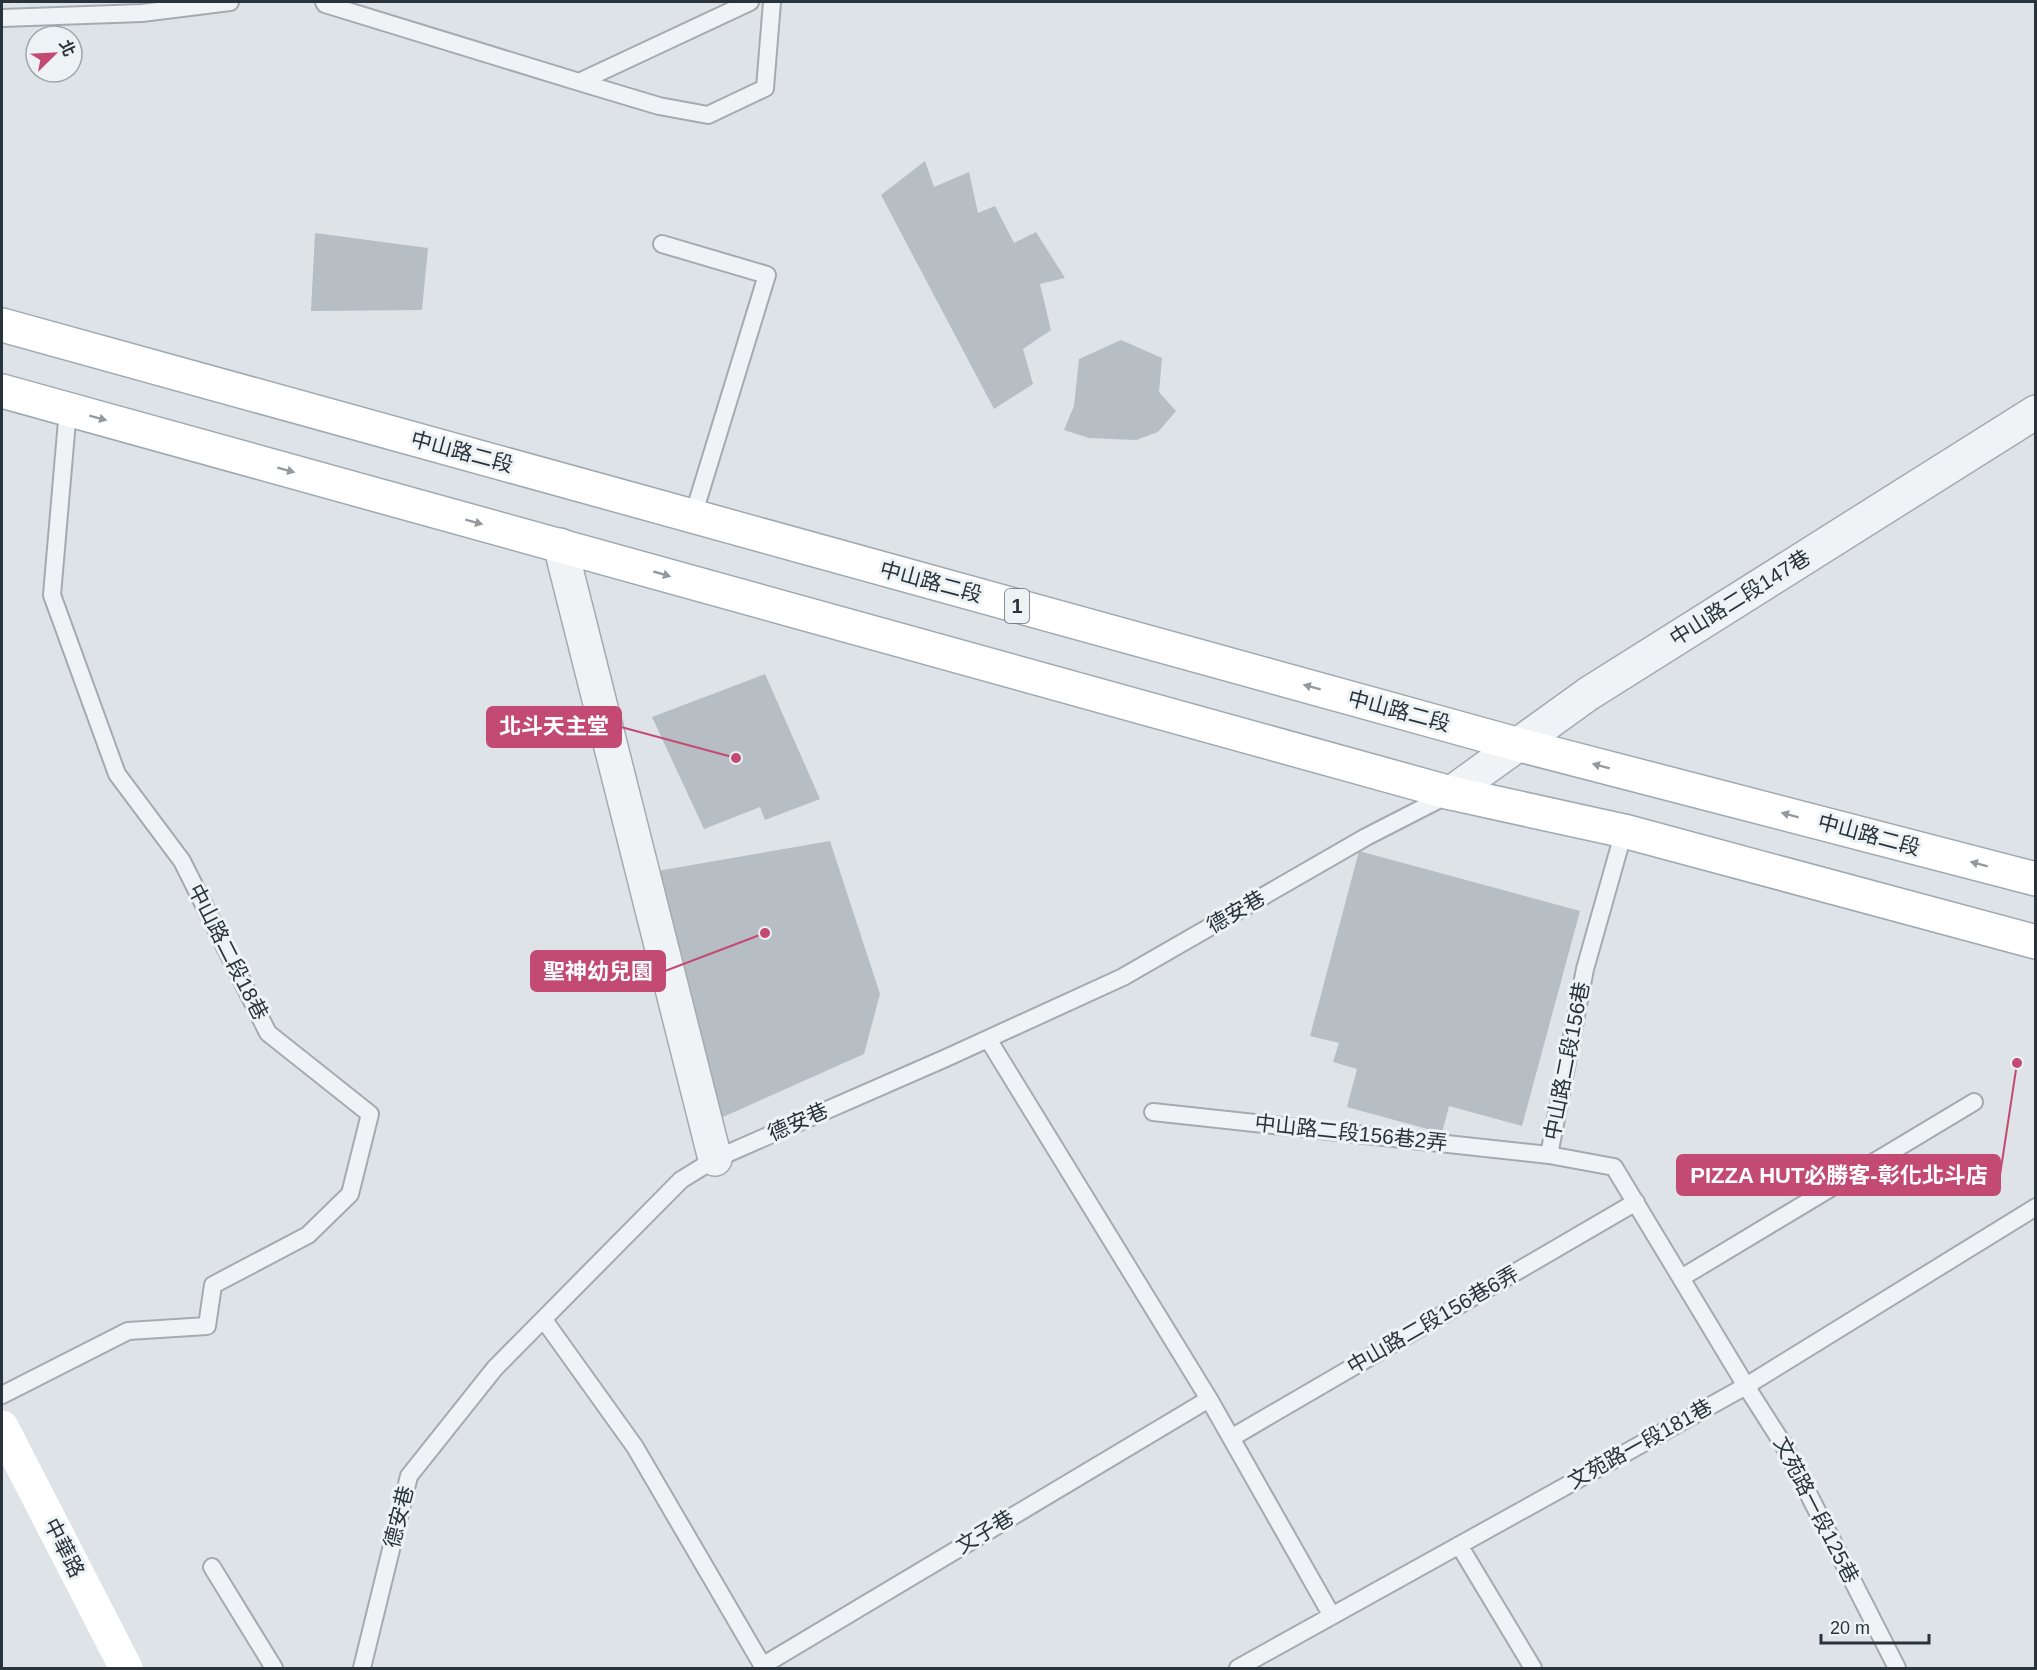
<svg xmlns="http://www.w3.org/2000/svg" width="2037" height="1670" font-family="Helvetica,'Noto Sans TC',sans-serif">
<rect width="100%" height="100%" fill="#dee3e7"/>
<path fill="#b6bdc3" d="M925,161L934,187L969,172L978,213L995,206L1014,243L1036,232L1065,278L1040,284L1051,330L1023,349L1033,384L994,409L881,195Z
M315,233L428,248L422,310L311,311Z
M1121,340L1162,358L1159,392L1176,411L1158,432L1136,440L1089,438L1064,430L1074,406L1079,359Z
M765,674L820,799L765,820L760,807L704,829L652,717Z
M830,841L880,994L864,1054L714,1121L657,871Z
M1359,851L1580,911L1522,1126L1449,1106L1442,1133L1347,1107L1357,1069L1333,1062L1339,1043L1310,1036Z"/>
<g fill="none" stroke-linecap="round" stroke-linejoin="round">
<defs>
<path id="lane" d="M324,2L325,4L579,82L750,2
M2,18L142,13L230,2
M579,82L659,106L708,115L765,88L772,2
M662,244L767,275L693,516
M1624,831L1585,969L1549,1155L1614,1167L1746,1386L1783,1444L1897,1668
M988,1039L1209,1399L1332,1616
M1153,1112L1549,1155
M1681,1278L1974,1102
M544,1320L635,1447L764,1668
M2,1395L128,1331L207,1326L213,1285L308,1235L350,1194L370,1114L268,1033L182,861L117,774L52,595L68,409
M1231,1438L1636,1202
M1459,1545L1533,1668
M212,1567L274,1668
M762,1666L1209,1399
M362,1668L409,1476L495,1368L681,1180L715,1159L946,1058L1123,977L1366,837L1448,795
M1238,1668L1746,1386L2036,1207"/>
<path id="street" d="M560,545L715,1159
M1451,793L1588,694L2036,412"/>
<path id="primary" d="M2,325L1520,745L2036,879
M2,391L1451,793L1624,831L2036,942"/>
</defs>
<use href="#lane" stroke="#a4abb0" stroke-width="20"/>
<use href="#street" stroke="#a4abb0" stroke-width="36"/>
<use href="#primary" stroke="#9ea9b1" stroke-width="36"/>
<use href="#lane" stroke="#f0f3f5" stroke-width="16"/>
<use href="#street" stroke="#f0f3f5" stroke-width="33"/>
<path stroke="#fff" stroke-width="33" d="M2,1427L126,1668"/>
<use href="#primary" stroke="#fff" stroke-width="33"/>
</g>
<defs><path id="oneway-solid" d="M-6-.8H1V-3.2L6.5 0L1 3.2V.8H-6Z" transform="scale(1.5)"/></defs>
<g fill="#94999e">
<use href="#oneway-solid" transform="translate(98 418) rotate(15)"/>
<use href="#oneway-solid" transform="translate(286 470) rotate(15)"/>
<use href="#oneway-solid" transform="translate(474 522) rotate(15)"/>
<use href="#oneway-solid" transform="translate(662 574) rotate(16)"/>
<use href="#oneway-solid" transform="translate(1312 687) rotate(-165)"/>
<use href="#oneway-solid" transform="translate(1601 766) rotate(-165)"/>
<use href="#oneway-solid" transform="translate(1790 815) rotate(-165)"/>
<use href="#oneway-solid" transform="translate(1979 864) rotate(-165)"/>
</g>
<g text-anchor="middle" stroke-width="6" stroke-linejoin="round" paint-order="stroke">
<rect fill="#edf2f4" stroke="#646c73" stroke-width="1.5" x="1005" y="589" width="24" height="34" rx="4.5"/>
<g font-size="20" font-weight="bold" fill="#29333c">
<text x="1017" y="613">1</text>
</g>
<g font-size="21" fill="#29333c" stroke="#edf2f4">
<text transform="translate(462 452) rotate(15)" y="7">中山路二段</text>
<text transform="translate(931 582) rotate(15)" y="7">中山路二段</text>
<text transform="translate(1740 598) rotate(-32)" y="7">中山路二段147巷</text>
<text transform="translate(1399 711) rotate(15)" y="7">中山路二段</text>
<text transform="translate(1869 835) rotate(15)" y="7">中山路二段</text>
<text transform="translate(1236 912) rotate(-30)" y="7">德安巷</text>
<text transform="translate(228 952) rotate(63)" y="7">中山路二段18巷</text>
<text transform="translate(1567 1061) rotate(-79)" y="7">中山路二段156巷</text>
<text transform="translate(798 1122) rotate(-24)" y="7">德安巷</text>
<text transform="translate(1351 1133) rotate(6)" y="7">中山路二段156巷2弄</text>
<text transform="translate(1433 1320) rotate(-30)" y="7">中山路二段156巷6弄</text>
<text transform="translate(1640 1444) rotate(-29)" y="7">文苑路一段181巷</text>
<text transform="translate(1816 1510) rotate(63)" y="7">文苑路一段125巷</text>
<text transform="translate(399 1517) rotate(-76)" y="7">德安巷</text>
<text transform="translate(985 1532) rotate(-31)" y="7">文子巷</text>
<text transform="translate(64 1548) rotate(63)" y="7">中華路</text>
</g>
</g>
<path fill="none" stroke="#c34b73" stroke-width="2" d="M736 758L621 727M765 933L665 971M2017 1063L2000 1175"/>
<g fill="#c34b73" stroke="#edf2f4" stroke-width="2">
<circle cx="736" cy="758" r="6"/>
<circle cx="765" cy="933" r="6"/>
<circle cx="2017" cy="1063" r="6"/>
</g>
<g fill="#c34b73" stroke="#c34b73" stroke-width="2">
<rect x="487" y="707" width="134" height="40" rx="6"/>
<rect x="531" y="951" width="134" height="40" rx="6"/>
<rect x="1677" y="1155" width="323" height="40" rx="6"/>
</g>
<g font-size="22" text-anchor="middle" font-weight="bold" fill="#fff">
<text x="554" y="734">北斗天主堂</text>
<text x="598" y="979">聖神幼兒園</text>
<text x="1839" y="1183">PIZZA HUT必勝客-彰化北斗店</text>
</g>
<rect width="2037" height="1670" fill="none" stroke="#29333c" stroke-width="6"/>
<g transform="translate(54 54) rotate(66)"><circle r="28" fill="#edf2f4" stroke="#9fa6aa" stroke-width="1.5"/>
<path d="M0-4.5L10 22L0 15L-10 22Z" fill="#c34b73"/>
<text y="-9" font-size="16" font-weight="bold" text-anchor="middle" fill="#29333c">北</text>
</g>
<path d="M1821 1634v9h108v-9" fill="none" stroke="#29333c" stroke-width="3"/>
<text x="1830" y="1634" font-size="18" fill="#29333c" stroke="#edf2f4" stroke-width="4.5" paint-order="stroke">20 m</text>
</svg>
